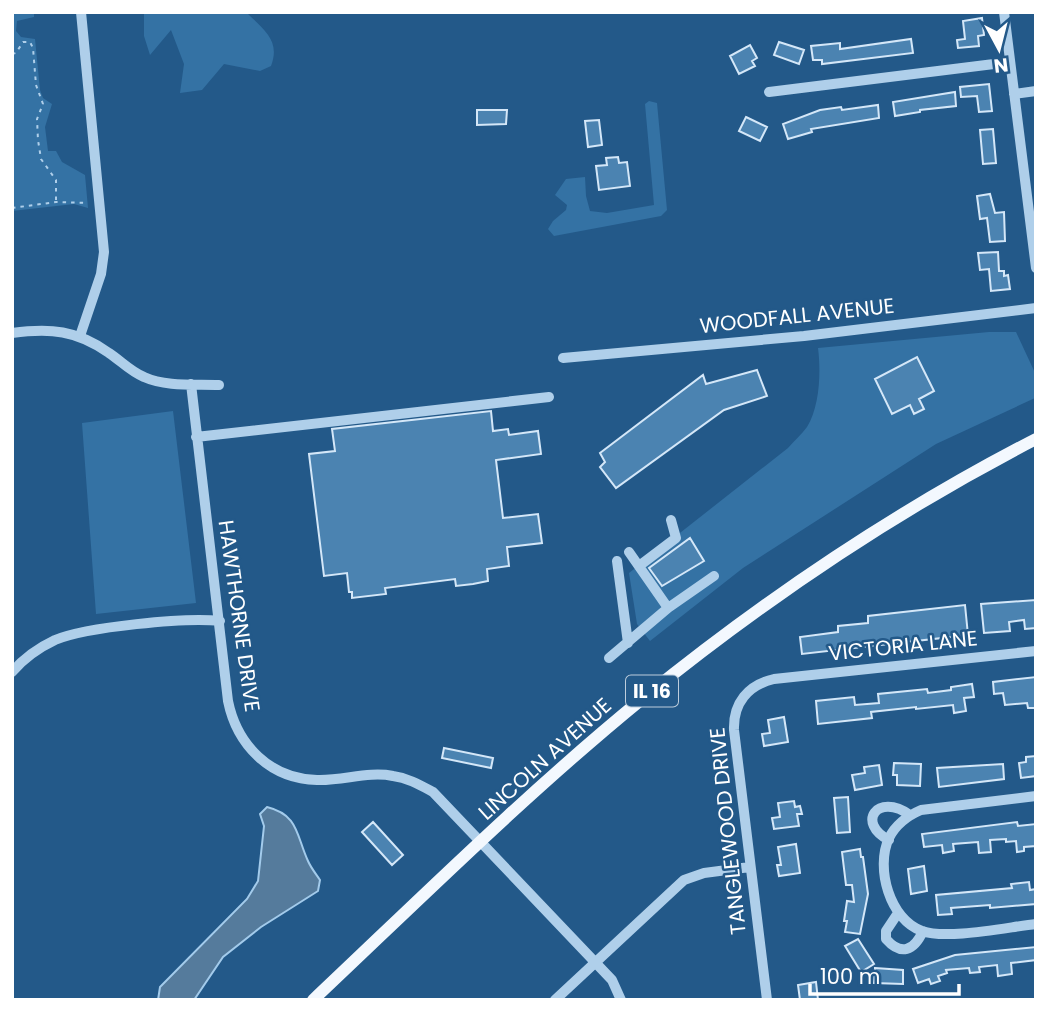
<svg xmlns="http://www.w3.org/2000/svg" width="1048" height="1012" font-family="Poppins,sans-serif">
<rect width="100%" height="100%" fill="#235989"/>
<path fill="#3472a4" d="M12,12H34V17L17,21L16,31L21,37L35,39L40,90L43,98L52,104L45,127L48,151H56L62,162L85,175L88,208L74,204L12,211Z
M144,12H246C263,29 281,40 271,66L260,71L224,64L202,90L180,93L184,64L171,30L150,55L144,36Z
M649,101L657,103L667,210L661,216L554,236L548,229L553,221L566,210L567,205L555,195L566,179L585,177L586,196L590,211L607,213L654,205L645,104Z
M989,332H1016L1036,375L1035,398L936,444L743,568L650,641L637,624L629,573L788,448C794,441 802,434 807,427C820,406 821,371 818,348Z
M173,411L196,603L96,614L82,423Z"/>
<path fill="#557b9c" stroke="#a3cbeb" stroke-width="2" d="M267,807C299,815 296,835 308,861C311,868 316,874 320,880L318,891L261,927L223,957L194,1000H158L160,987L247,899L258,881L264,826L260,814Z"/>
<path fill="#4b83b1" stroke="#d4e7f8" stroke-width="2" d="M982,18L984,35L978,36L979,46L958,48L957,40L965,39L963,21Z
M911,39L913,53L822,64V60H813L811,46L840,43V49Z
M779,42L804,50L799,64L774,55Z
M750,45L757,58L752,61L755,66L739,74L730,56Z
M989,84L992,111L979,112L977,96L961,97L960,87Z
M955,92L956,106L920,110V112L895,116L893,102Z
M878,105L879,118L811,129L812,132L788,139L783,124L820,110L841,107L842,110Z
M477,110H507L506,124L477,125Z
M746,117L767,127L760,141L739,131Z
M599,120L602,145L588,147L585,121Z
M993,129L996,163L983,164L980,130Z
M618,157L619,163L627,162L630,186L599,190L596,166L607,165L606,158Z
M990,194L995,213L1004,212L1005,241L990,242L987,218L980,219L977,196Z
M998,252L999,271H1004V276L1008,275L1010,289L991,291L989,269L980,270L978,253Z
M917,357L934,391L919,399L924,409L914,414L910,405L892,414L875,379Z
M757,370L767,396L724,410L616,488L600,467L605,462L600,453L703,375L706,384Z
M491,411L493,431L508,429L509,435L538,431L541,454L496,460L503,518L538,514L542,543L507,547L509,566L487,569L488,581L473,584L456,586L455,579L385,588L386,594L352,598V592H349L347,573L324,576L309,454L335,451L332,429Z
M690,538L704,561L662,586L649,568Z
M1036,600V628L1025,629L1024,620L1009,622L1010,631L984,633L981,604Z
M965,605L968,635L802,654L800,637L838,632V626L868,623V616Z
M1036,677V708H1028L1027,703L1005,705L1003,693L994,694L993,682Z
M972,684L974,697L964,698L966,711L954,713L953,705L916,709V707L871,712L872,718L818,724L816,701L854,697L855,705L879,703L878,694L927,689L928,693L951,690V687Z
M784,717L788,742L764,746L762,734L770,733L768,720Z
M444,748L493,758L491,768L442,758Z
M1036,756V776L1021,778L1019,763L1026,762V757Z
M894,763L921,764L920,786L897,785V775H893Z
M1003,764L1004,779L939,787L937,768Z
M879,765L882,785L855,790L852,775L865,773L864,767Z
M848,797L850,832L837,833L834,798Z
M794,801L795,807L800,806L802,814H797L799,826L774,829L772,818L780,817L778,803Z
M373,822L403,855L392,865L362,832Z
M1017,822L1018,826L1036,824V846L1024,847V851L1017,852L1016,841L1006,842V839L990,840L991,852L979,853L978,842L953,844L954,851L943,853L942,845L924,847L922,834Z
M796,844L800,873L779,876L777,865H781L778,847Z
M860,849L861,857H863L868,894L860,934L845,932L847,921H844L847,901L854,902L852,885H846L842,852Z
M924,866L927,891L911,894L908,869Z
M1029,882L1030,890L1036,889V904L990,908V905L951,908L952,914L938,915L936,895L1012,888L1011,884Z
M858,939L874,964L861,972L845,946Z
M1036,947V960L1011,963L1012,974L998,976L997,965L979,967L980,972L970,973L969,968L946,970L947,973L938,976L940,981L931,984L929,979L918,983L913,969L955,955Z
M875,968L903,970V984L874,983Z
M816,982L818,1000H800L798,985Z"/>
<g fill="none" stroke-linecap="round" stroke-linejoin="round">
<path stroke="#afcfea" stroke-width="2" stroke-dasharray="3.5 5" stroke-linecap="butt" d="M12,54L16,53L23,42H30L33,48L36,85L43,104L37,119L38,140L41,159L56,180V202
M12,208L56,202L88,203"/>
<path stroke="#afcfea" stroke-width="10" d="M1004,12L1036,268
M769,92L1010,62
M1014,94L1036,91
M12,333C50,328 77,330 109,353C121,361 131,372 144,377C166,387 195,384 219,385
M80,336L101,274L104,252L81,12
M563,358L804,336L1036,308
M191,384L228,701C237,745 270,779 317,780C343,781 368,771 393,776C408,778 420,785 433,792L612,980L621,1000
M196,437L549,397
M617,561L628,643
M639,566L676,538L671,520
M668,608L714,576
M609,658L668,608L629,552
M12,672C24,658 38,648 55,640C86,627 186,617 220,621
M1036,796L921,810C907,816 896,824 889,838C875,868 890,920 922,931C947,940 1008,927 1036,924
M889,840C856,823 877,792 910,815
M898,913L886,931V939C901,956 914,951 923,931
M555,1000L684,880L704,873L750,867
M767,1000L734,730C733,703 748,685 774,679L1036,651"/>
<path stroke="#f3f8fe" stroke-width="12" d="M313,1000C421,898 527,793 642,699C764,600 896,511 1036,439"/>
</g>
<g text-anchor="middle" stroke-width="5" stroke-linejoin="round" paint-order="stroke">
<rect fill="#235989" stroke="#bdcddc" stroke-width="2" x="626" y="675.5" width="52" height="31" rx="5"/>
<g font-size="19" font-weight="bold" fill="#fff">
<text x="652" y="698">IL 16</text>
</g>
<g font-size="21" fill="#fff" stroke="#235989">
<text transform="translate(797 316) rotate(-6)" y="7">WOODFALL AVENUE</text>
<text transform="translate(239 616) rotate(82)" y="7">HAWTHORNE DRIVE</text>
<text transform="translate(903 646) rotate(-6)" y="7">VICTORIA LANE</text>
<text transform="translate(545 759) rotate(-42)" y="7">LINCOLN AVENUE</text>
<text transform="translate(728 831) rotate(-96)" y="7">TANGLEWOOD DRIVE</text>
</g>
</g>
<rect width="1048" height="1012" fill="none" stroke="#ffffff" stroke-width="28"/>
<g transform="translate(999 49) rotate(173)" stroke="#235989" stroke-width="5" paint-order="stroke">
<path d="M0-5L12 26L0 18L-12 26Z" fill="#ffffff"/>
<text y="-10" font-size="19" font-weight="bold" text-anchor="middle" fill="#ffffff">N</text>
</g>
<path d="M810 984v10h149v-10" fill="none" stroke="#ffffff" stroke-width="3.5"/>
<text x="820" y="984" font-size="21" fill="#ffffff" stroke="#235989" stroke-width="5" paint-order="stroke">100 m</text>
</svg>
